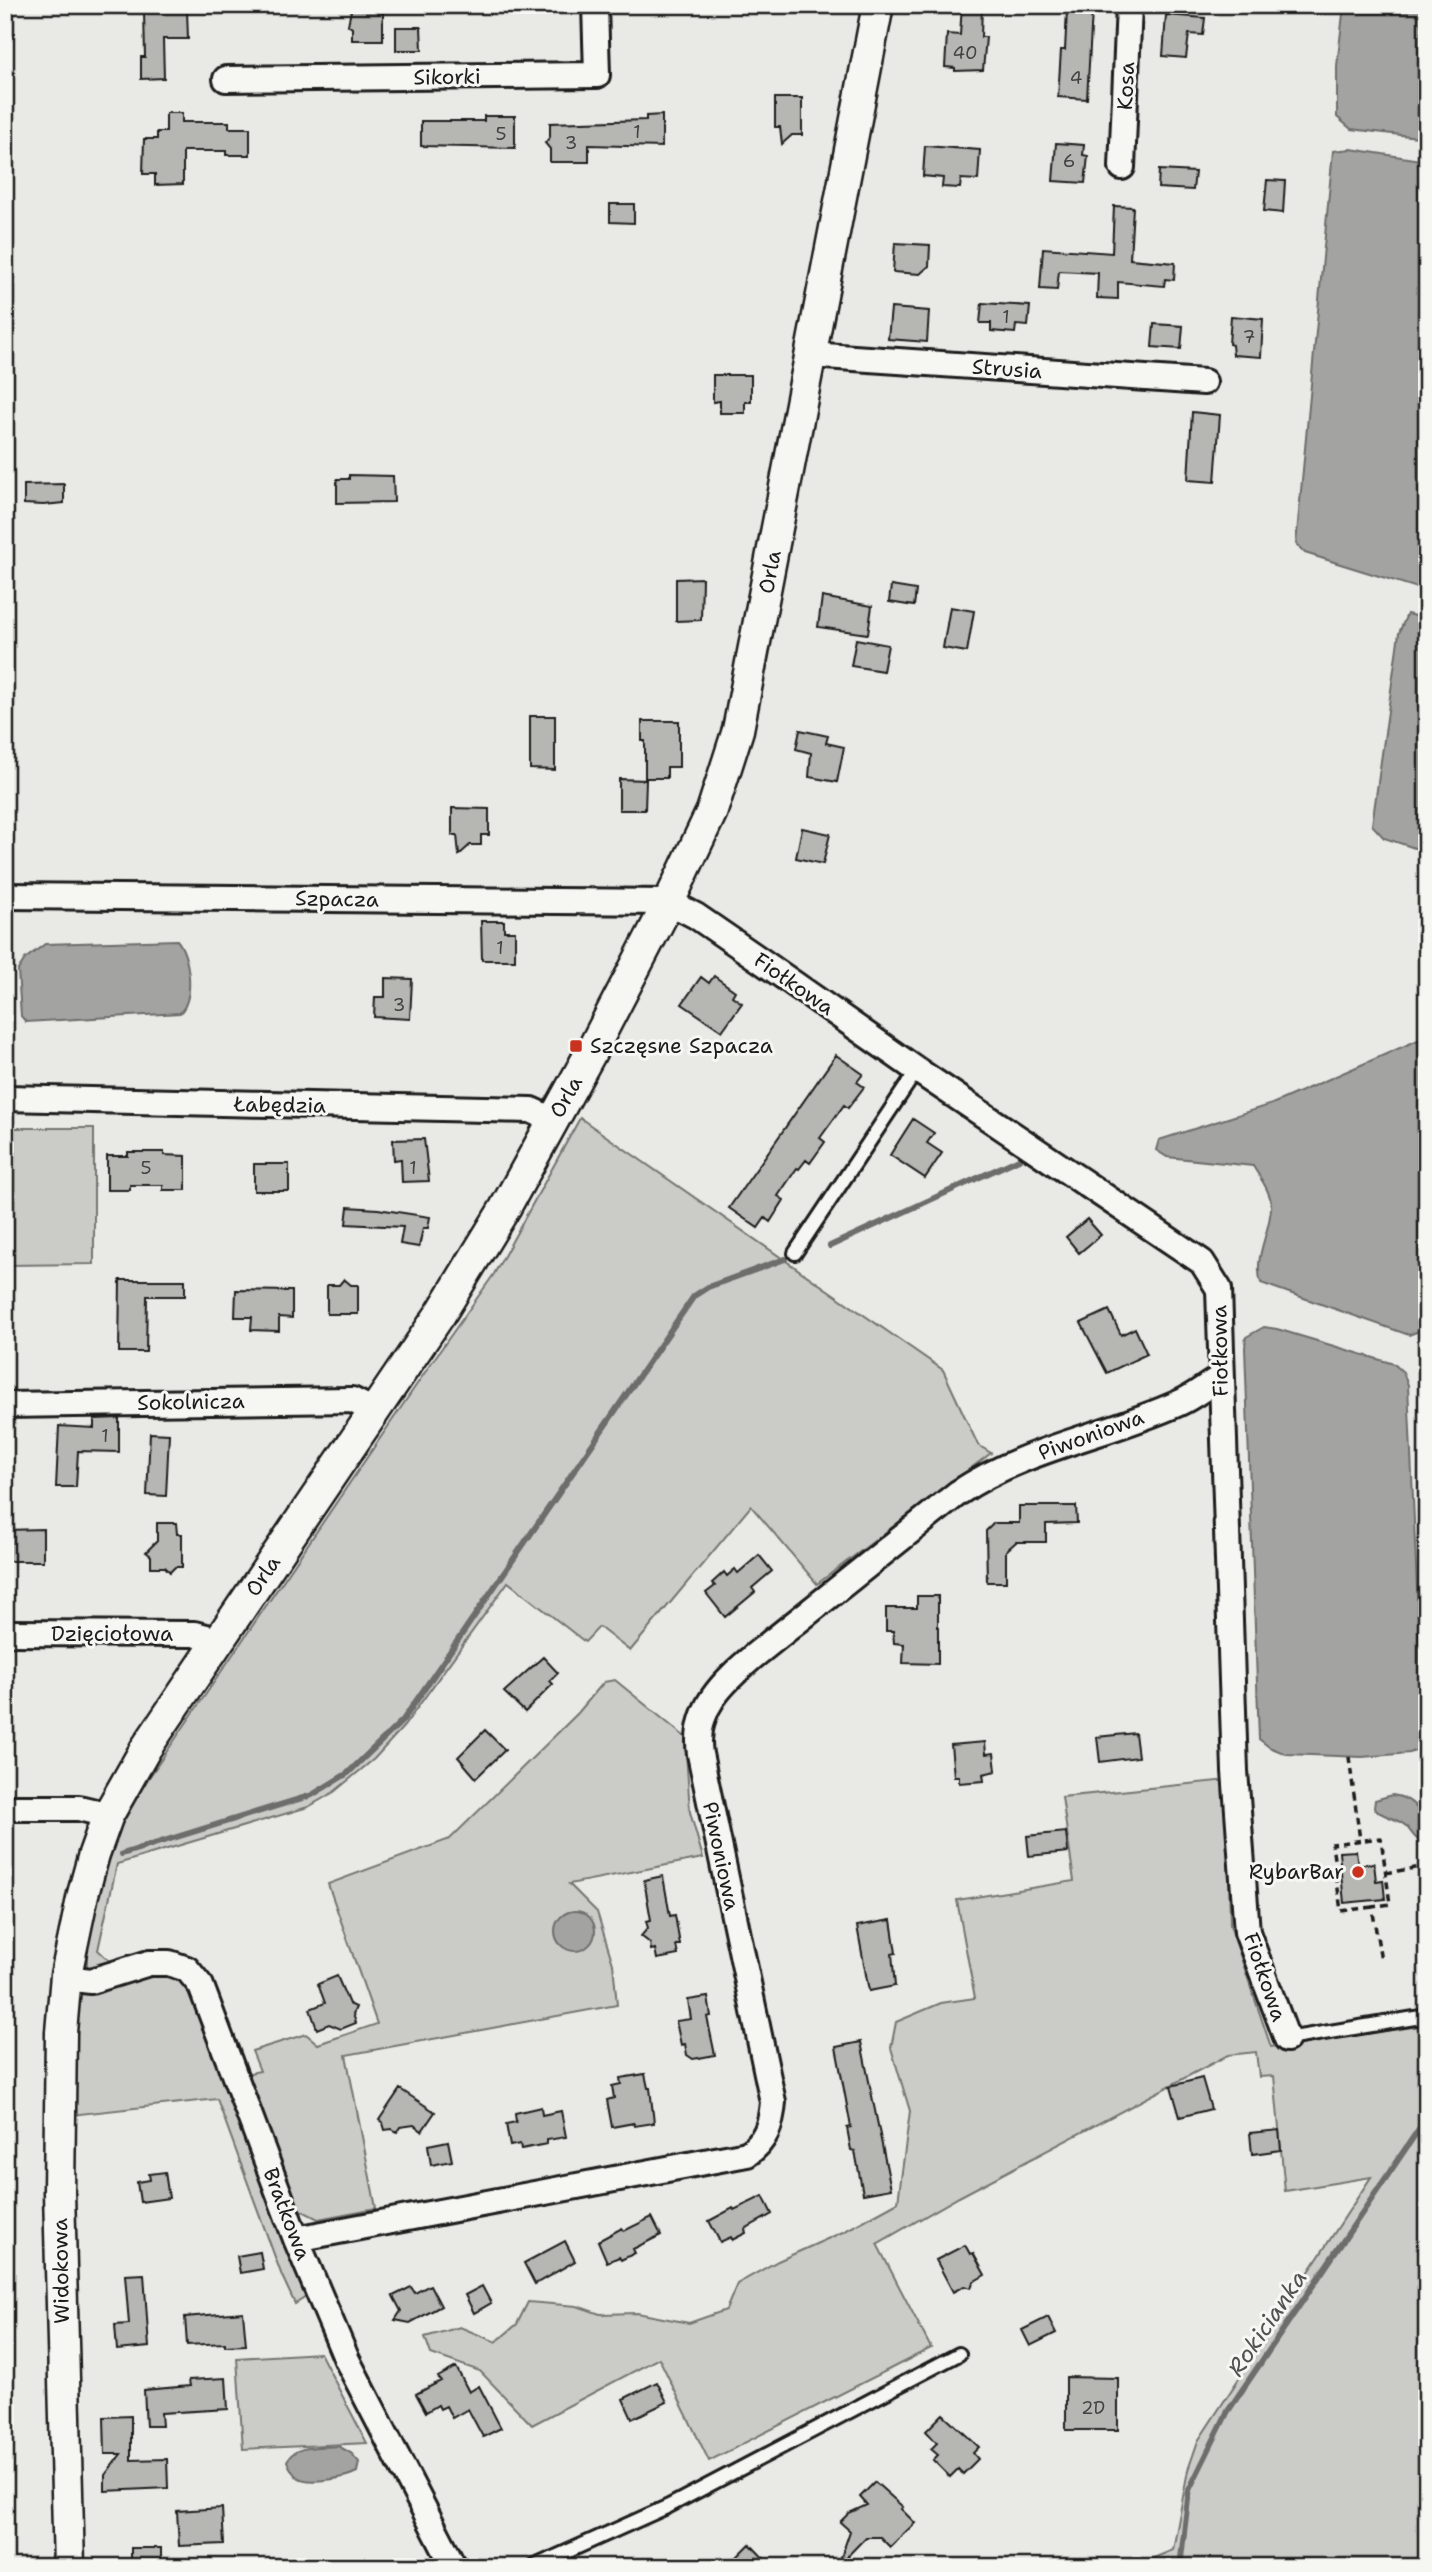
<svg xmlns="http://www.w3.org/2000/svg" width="1432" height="2572" font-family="'Shantell Sans',sans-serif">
<rect width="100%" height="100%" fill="#e9e9e5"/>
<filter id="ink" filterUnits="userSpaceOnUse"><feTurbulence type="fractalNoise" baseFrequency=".0143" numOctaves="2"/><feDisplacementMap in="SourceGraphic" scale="14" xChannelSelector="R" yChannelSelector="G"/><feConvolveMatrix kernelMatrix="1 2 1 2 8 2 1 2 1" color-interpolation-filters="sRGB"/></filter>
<g filter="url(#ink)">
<path fill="#cbcbc7" stroke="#747472" stroke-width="2" d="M580,1118L943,1370L978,1445L991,1453L817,1584L751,1506L630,1651L599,1627L585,1642L508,1582L404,1726L374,1759L334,1792L308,1807L117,1864L98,1950L112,1963L87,1972V1924L121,1826L146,1782L432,1362L494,1274Z
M5,1128H94V1264L5,1265Z
M615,1680L685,1737L690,1812L703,1858L569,1884L597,1912L613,1964L617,2005L346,2055L376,2208L318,2219L295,2207L245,2074L260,2071L252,2051L306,2034L318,2044L377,2024L328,1884L450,1839L578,1713L604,1682Z
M1227,1780L1230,1925L1271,2047L1427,2025V2567H1132L1173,2550L1188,2470L1198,2441L1371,2177L1285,2191L1274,2076L1259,2077L1256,2052L1228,2055L959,2197L877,2244L931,2348L709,2461L659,2358L532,2425L480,2371L431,2354L425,2337L460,2327L496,2342L517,2324L528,2302L577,2306L600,2314L637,2313L689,2323L726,2310L737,2284L778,2261L845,2231L898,2202L910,2111L891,2048L896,2022L941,2003L975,1998L957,1900L1074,1881L1062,1797Z
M157,1970L188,1980L229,2097L309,2295L295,2304L282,2276L217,2099L71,2115L74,1999L80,1992Z
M320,2353L367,2443L243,2449L237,2358Z"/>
<path fill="#a3a3a1" stroke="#6d6d6c" stroke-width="2" d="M1344,5H1427V138L1351,129L1337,117V66Z
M1351,149L1427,161V591L1305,553L1296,544L1333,151Z
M1407,614L1427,619V852L1384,838L1372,825L1399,633Z
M177,940C190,955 195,998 180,1013L26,1022L21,1016L18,970L25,959L45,944Z
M1427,1036V1328L1409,1335L1261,1283C1253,1257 1270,1234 1271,1207C1272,1193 1260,1178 1253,1166L1167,1157L1156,1150L1159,1140L1272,1104Z
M1264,1327L1277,1329L1394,1364L1403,1372L1408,1385L1424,1747L1410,1753L1362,1757L1286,1754L1269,1747L1259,1739L1245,1348L1246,1337Z
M1392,1795C1417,1798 1427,1818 1427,1841L1423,1843C1414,1839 1412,1832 1406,1826C1396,1817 1383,1818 1374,1808L1375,1800Z
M555 1931a20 20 0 1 1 40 0a20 20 0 1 1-40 0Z
M338,2446L351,2453L359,2462L357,2472C345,2478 307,2486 296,2476C292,2472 289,2466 287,2461C294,2444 322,2448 338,2446Z"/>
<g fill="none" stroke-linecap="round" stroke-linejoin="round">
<path stroke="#6d6d6c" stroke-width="6" d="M830,1246L1019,1159
M122,1854L312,1795L348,1773L403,1720L694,1296L708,1287L785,1259
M1180,2567L1189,2490L1228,2411L1427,2117"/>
</g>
<path fill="#b6b6b3" stroke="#1c1c1c" stroke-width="2" d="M352,5H383V40H352V28L348,25Z
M962,5H982L981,37H986L983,70L955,71V68L945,67L947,34L960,35Z
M187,10L188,39H163L164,78L141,79V57H145L144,11Z
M1067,10L1092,11L1087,99L1058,97L1061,50H1065Z
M1166,15L1205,18L1203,35L1189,34L1186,58L1163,56Z
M396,27H421L422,50H396Z
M775,98H802V135H792L782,144L780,127H775Z
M166,113H182V122H229V128H250V155H226V151H183V184L155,185V174H143L144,139H157V132H166Z
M662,115V147L589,145V162H550V149L545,143L550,137V123L646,120V116Z
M484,116H515V148L421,146V121H484Z
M1056,143L1084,145L1083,155L1088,156L1085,183L1053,181Z
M925,146L980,150L978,180L961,179L960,188L942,187L943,178L923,176Z
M1159,170L1195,172L1193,190L1158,188Z
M1267,180L1285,181L1283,213L1264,211Z
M610,204H634V223L610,222Z
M1114,206L1133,207L1130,259L1175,263L1174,280L1165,279L1164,286L1118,282V299L1097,298L1098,273L1059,271L1057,290L1040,289L1043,248L1112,253Z
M895,243L930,245L929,266L920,274L893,272Z
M982,303L1030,306L1028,326L1016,325L1015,333L991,331V323H980Z
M891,308L929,311L927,342L888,339Z
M1231,316L1263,319L1261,357L1233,355L1232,345L1229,344Z
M1154,324L1183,326L1181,349L1152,347Z
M713,375H751V402H745V413H720V401L713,402Z
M1192,412L1220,415L1215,482L1188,480Z
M349,475L393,476L394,502L337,503V479H349Z
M64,484V503L43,505L24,504V485Z
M702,578L701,620L676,621V579Z
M891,586L916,590L914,606L889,602Z
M822,597L872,606L868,634L818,627Z
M950,607L974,611L967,652L943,648Z
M856,639L888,645L883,671L851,666Z
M530,716H555V770L530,769Z
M642,721H679V767H667V778H645V741H642Z
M800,730L828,736L826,743L844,747L837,782L809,777L811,753L796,749Z
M619,779L646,780L645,810H619Z
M452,808L489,809V835H481V845H470L459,855L457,835H452Z
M802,828L830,834L823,864L796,858Z
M481,921H504V931H515V960H482Z
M714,976L735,991L732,996L742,1003L722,1031L682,1004L701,977L709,983Z
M385,978L412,979L410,1019L374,1017L375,997H385Z
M836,1055L863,1074L857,1082L864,1087L848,1108L844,1105L820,1138L825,1142L810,1163L806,1160L799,1169L797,1168L778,1196L784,1200L770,1222L765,1218L758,1228L729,1208Z
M913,1119L934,1133L927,1143L942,1153L925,1178L890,1155Z
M424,1139L429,1181L402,1182L401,1159L394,1160L393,1140Z
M128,1152H164V1155L186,1156V1190H163V1185H130V1190H107V1156H128Z
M254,1164H289V1191H254Z
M348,1207L378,1209L430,1217L428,1228H423L419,1247L400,1244L403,1227L346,1224Z
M1087,1219L1101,1235L1079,1253L1066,1237Z
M344,1279L351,1285H358V1314H327V1285H339Z
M120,1280H185V1296H147L146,1352H119Z
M236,1290L292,1291V1318L279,1317V1331L251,1330L252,1317H235Z
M1109,1310L1121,1335L1135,1328L1147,1354L1107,1373L1081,1323Z
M119,1418V1452L78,1451L76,1487H56L59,1426L94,1428V1419Z
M150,1433L169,1434L166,1496L147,1495Z
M1019,1506H1076L1077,1523L1046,1524V1542H1016L1006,1551V1582H987L986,1531L994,1523H1019Z
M157,1523H176L177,1534H182V1567H175L170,1572L165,1567H151V1556L146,1552L157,1541Z
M43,1529V1561H6V1530Z
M759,1555L772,1571L752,1588L755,1592L725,1617L706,1593L715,1586L712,1583L724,1572L727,1576L735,1569L738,1573Z
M917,1596H938V1664L903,1663L904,1644L894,1643L893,1631H886V1608H917Z
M543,1657L558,1673L550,1681L553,1684L525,1712L504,1692Z
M485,1730L505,1750L476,1778L458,1757Z
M1135,1733L1138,1757L1100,1762L1097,1737Z
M985,1742L986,1754L994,1753L996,1771L983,1774L984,1781L959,1783V1776H954L951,1745Z
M1066,1832L1068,1852L1029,1856L1027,1836Z
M1356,1851L1358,1865L1374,1863L1376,1881L1383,1880L1385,1899L1344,1903L1339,1852Z
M663,1876L670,1916L675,1915L680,1945H676L678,1955L657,1959L655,1949L651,1950L650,1943L641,1936L648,1928L646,1921L651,1920L644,1880Z
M891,1920L896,1953L892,1954L895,1986L869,1991L857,1926Z
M337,1976L349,2004L356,2007L353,2014L356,2023L341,2029L329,2024L317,2029L310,2009L325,2003L318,1984Z
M708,1997L711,2016L707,2017L715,2055L693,2059L687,2055L685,2044L681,2045L676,2021L691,2019L688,2000Z
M861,2042L891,2189L863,2194L855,2151L851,2150L847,2128L851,2127L836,2047Z
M645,2074L648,2088H650L654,2123L635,2126L634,2123L612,2127L607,2100L614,2098L612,2086L621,2084L620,2078Z
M1202,2078L1211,2109L1180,2117L1171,2086Z
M400,2089L435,2112L422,2131L414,2125L400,2127L397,2132L392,2129L385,2130L383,2123L379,2120Z
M541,2107L542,2115L561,2111L566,2137L547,2140V2144L521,2149L520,2144L510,2146L506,2124L516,2122L515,2113Z
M1279,2130L1281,2150L1252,2154L1250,2133Z
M448,2141L452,2161L431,2165L428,2145Z
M165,2172L169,2198L140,2202L137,2182L150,2180L149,2174Z
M763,2196L772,2214L745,2229L746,2233L732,2240L731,2237L720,2242L709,2221L733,2208L734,2210Z
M652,2217L661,2235L633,2249L635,2253L621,2260L619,2257L607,2262L598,2241L622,2228L624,2231Z
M565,2241L575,2261L535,2284L524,2263Z
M965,2245L970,2254L973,2253L985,2275L973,2282L971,2288L964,2286L953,2292L936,2260Z
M260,2252L263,2269L240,2273L237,2256Z
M144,2274L149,2347L117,2350L115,2325L129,2324L125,2275Z
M430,2285L441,2306L410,2323L395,2320L401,2311L393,2296L411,2287L415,2293Z
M482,2286L491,2303L474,2313L465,2295Z
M243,2312L246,2345L225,2346V2343L187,2345L185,2317Z
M1048,2317L1056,2333L1030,2346L1022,2330Z
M456,2367L469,2392L479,2386L501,2428L483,2437L468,2409L452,2418L446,2406L440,2409L438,2405L426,2412L416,2394L441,2381L438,2377Z
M1066,2377L1118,2378V2430H1066Z
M226,2378L228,2409L161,2413L162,2426H146L144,2390L190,2386L189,2380Z
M657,2382L667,2402L632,2419L623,2399Z
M943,2414L979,2447L973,2453L978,2459L963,2474L958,2469L950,2477L933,2460L938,2455L931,2449L937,2443L926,2431Z
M131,2416V2460L167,2459L168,2488L105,2491V2475L121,2454H105L104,2417Z
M875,2482L903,2507L901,2509L915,2523L890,2547L880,2537H866L838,2566L850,2531L840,2522L849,2513L867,2505L860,2497Z
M222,2508L224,2544L179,2546L177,2511Z
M750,2544L772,2567H727Z
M131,2548H161V2567H131Z"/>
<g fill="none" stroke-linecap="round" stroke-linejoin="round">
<defs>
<path id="service" d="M795,1253L917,1070
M1287,2039L1427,2016
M533,2567L669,2506L959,2354"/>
<path id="minor" d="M226,79L597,75L595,5
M1122,167L1129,5
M810,355L1204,382
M5,896L669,902L696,916L760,960L917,1070L1202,1262L1219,1289L1235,1771L1247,1932L1287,2039
M5,1098L531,1110L553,1120
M5,1405L352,1400L374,1411
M5,1633L194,1634L206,1637L216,1644
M5,1808H79L108,1815
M66,1978L91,1981L149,1963H169L187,1969L201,1986L296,2239L347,2360L454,2567
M296,2239L747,2154C766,2141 771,2125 773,2102L700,1754C693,1709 723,1682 755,1655L958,1493C1025,1448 1106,1436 1179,1403C1193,1397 1206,1386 1220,1378"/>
<path id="tertiary" d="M69,2567L59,2192L61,2032L66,1975L83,1894L94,1854L108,1815L146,1748L441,1313L505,1208L590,1054L669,902L712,811L738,730L878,5"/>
</defs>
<use href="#service" stroke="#1c1c1c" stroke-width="18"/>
<use href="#minor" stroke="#1c1c1c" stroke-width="30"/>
<use href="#tertiary" stroke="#1c1c1c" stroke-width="35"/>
<path stroke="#1c1c1c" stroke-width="3.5" stroke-dasharray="7 5" stroke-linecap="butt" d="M1349,1757L1360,1840
M1386,1873L1427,1866
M1372,1907L1341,1911L1332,1844L1381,1838L1390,1904L1372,1907L1381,1960"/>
<use href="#service" stroke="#f6f6f2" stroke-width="12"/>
<use href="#minor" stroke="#f6f6f2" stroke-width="24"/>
<use href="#tertiary" stroke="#f6f6f2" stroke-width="30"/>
</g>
</g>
<g fill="#c8321e" stroke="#f6f6f2" stroke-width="2.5">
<rect x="569" y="1039" width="14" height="14" rx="3.5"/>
<circle cx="1358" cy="1872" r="7"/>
</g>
<g text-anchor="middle" stroke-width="6" stroke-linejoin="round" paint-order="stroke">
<g font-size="18" fill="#424242">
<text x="965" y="59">40</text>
<text x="1076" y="84">4</text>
<text x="637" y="138">1</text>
<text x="501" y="140">5</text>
<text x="571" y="149">3</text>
<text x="1069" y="167">6</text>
<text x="1006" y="323">1</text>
<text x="1249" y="343">7</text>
<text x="500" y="954">1</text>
<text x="399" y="1011">3</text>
<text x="146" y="1174">5</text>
<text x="413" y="1174">1</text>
<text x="105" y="1442">1</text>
<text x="1093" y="2414">2D</text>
</g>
<g font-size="21" fill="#1c1c1c" stroke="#f6f6f2">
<text transform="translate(447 77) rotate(-1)" y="7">Sikorki</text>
<text transform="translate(1126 86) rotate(-87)" y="7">Kosa</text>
<text transform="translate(1007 369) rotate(4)" y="7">Strusia</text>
<text transform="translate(770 572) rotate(-79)" y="7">Orla</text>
<text transform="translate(337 899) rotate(1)" y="7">Szpacza</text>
<text transform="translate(794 984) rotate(35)" y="7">Fiołkowa</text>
<text transform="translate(566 1097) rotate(-61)" y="7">Orla</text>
<text transform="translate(280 1105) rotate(1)" y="7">Łabędzia</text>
<text transform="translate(1220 1351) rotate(-91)" y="7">Fiołkowa</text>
<text transform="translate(191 1402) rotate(-1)" y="7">Sokolnicza</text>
<text transform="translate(1091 1435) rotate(-20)" y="7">Piwoniowa</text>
<text transform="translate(263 1576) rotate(-56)" y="7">Orla</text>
<text x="112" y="1641">Dzięciołowa</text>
<text transform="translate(721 1856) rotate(78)" y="7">Piwoniowa</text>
<text transform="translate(1265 1977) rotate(71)" y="7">Fiołkowa</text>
<text transform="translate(287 2214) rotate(69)" y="7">Bratkowa</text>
<text transform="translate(61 2271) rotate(-91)" y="7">Widokowa</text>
</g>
<g font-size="21" fill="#1c1c1c" stroke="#f6f6f2" text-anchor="start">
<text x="590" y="1053">Szczęsne Szpacza</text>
<text x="1344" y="1879" text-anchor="end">RybarBar</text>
</g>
<g font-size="23" font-style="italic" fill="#525251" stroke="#f6f6f2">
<text transform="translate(1267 2323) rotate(-56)" y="8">Rokicianka</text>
</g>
</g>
<rect width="1432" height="2572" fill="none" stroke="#f6f6f2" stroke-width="28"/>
<rect x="14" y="14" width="1404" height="2544" fill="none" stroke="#1c1c1c" stroke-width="2.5" filter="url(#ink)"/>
</svg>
